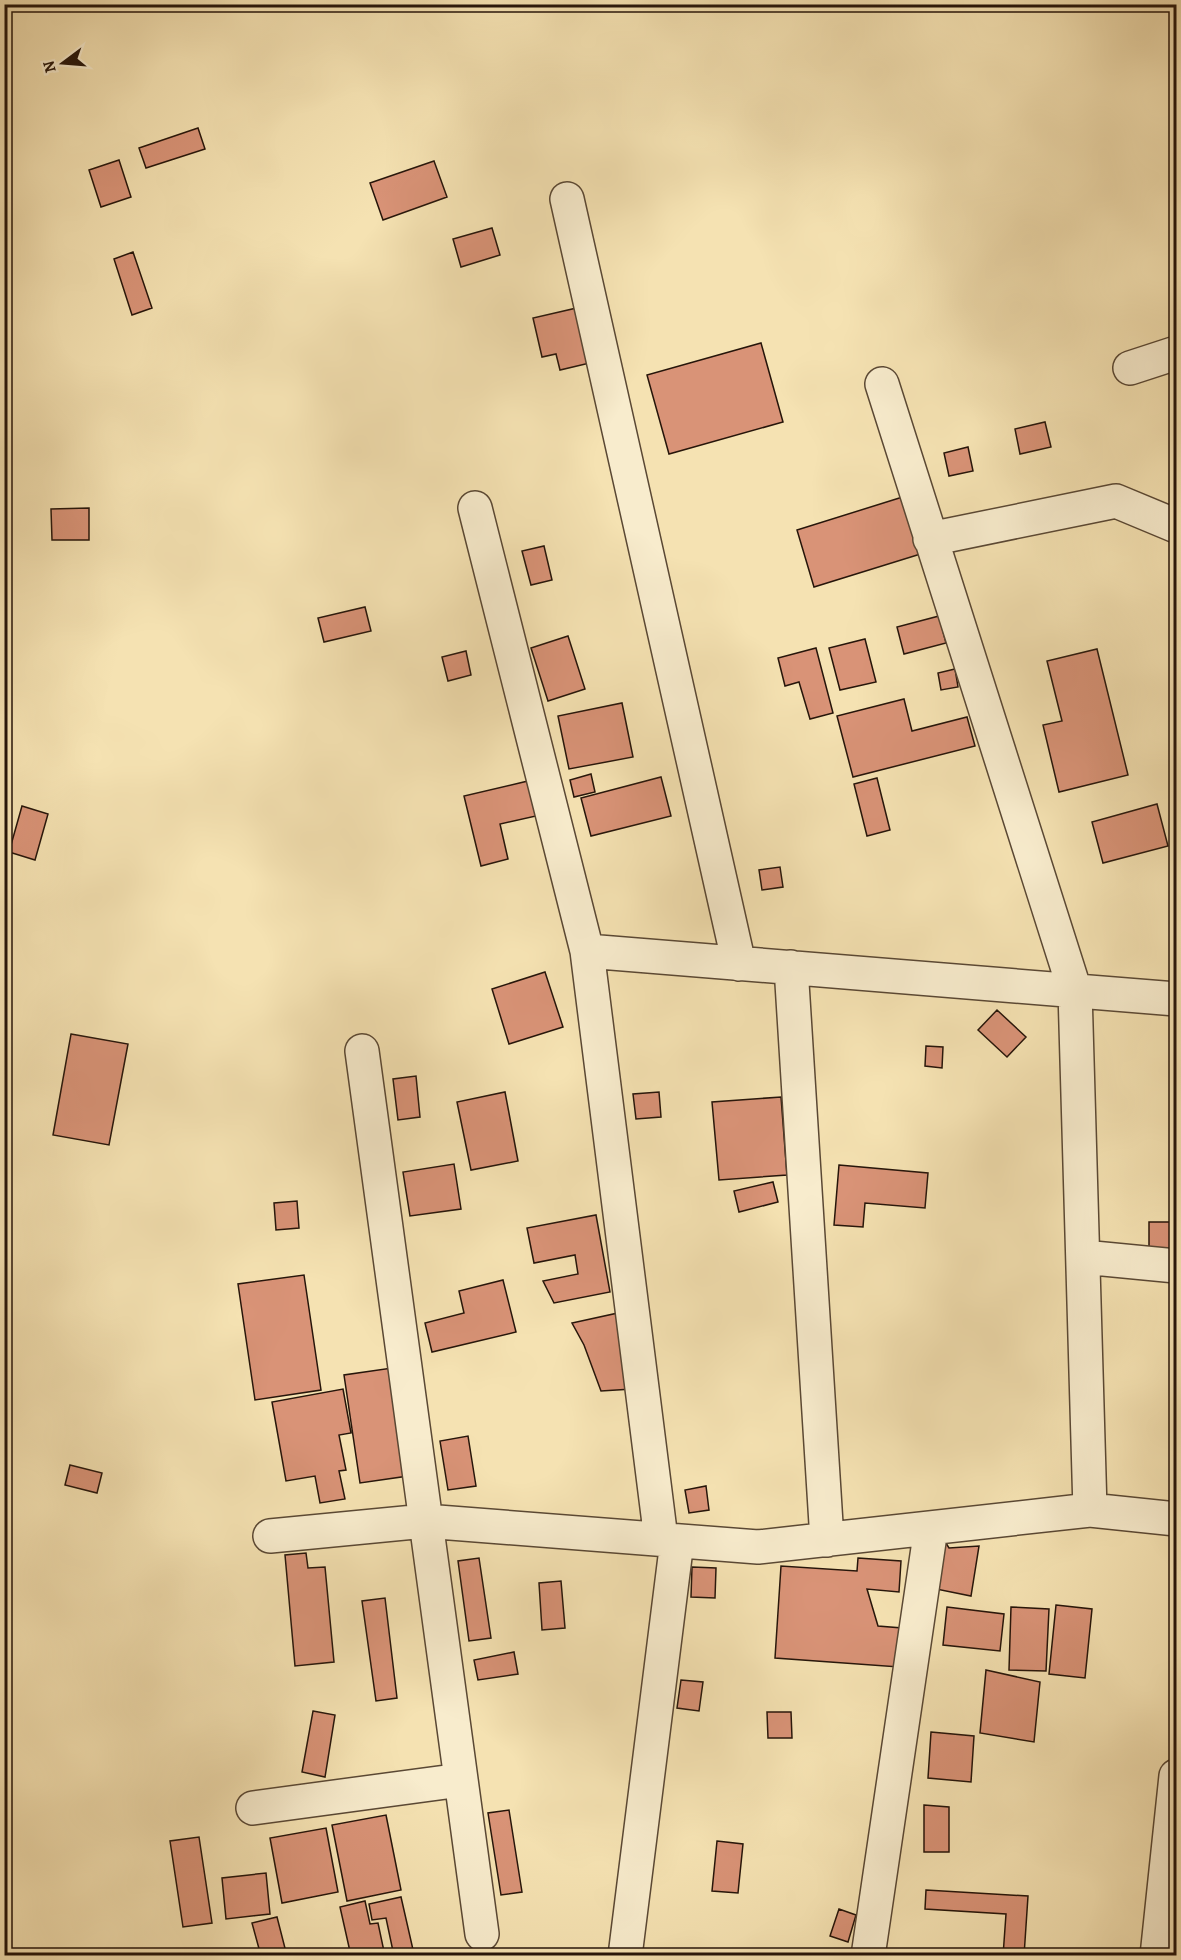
<svg xmlns="http://www.w3.org/2000/svg" width="1181" height="1960" font-family="Alegreya,serif">
<rect width="100%" height="100%" fill="#f5e2b2"/>
<filter id="stains"><feTurbulence type="fractalNoise" baseFrequency=".00333" numOctaves="4"/><feColorMatrix values="0 0 0 0 .2 0 0 0 0 .09 0 0 0 0 .02 0 0 0 .5 -.17"/></filter>
<radialGradient id="worn" r=".72"><stop offset=".6" stop-color="#630" stop-opacity="0"/><stop offset="1" stop-color="#630" stop-opacity=".3"/></radialGradient>
<path fill="#d99377" stroke="#26150a" stroke-width="1.5" d="M198,128L205,149L146,168L139,148Z
M119,160L131,197L101,207L89,170Z
M434,161L447,197L383,220L370,183Z
M492,228L500,255L461,267L453,239Z
M133,252L152,308L132,315L114,259Z
M581,307L594,362L560,370L556,354L542,357L533,318Z
M761,343L783,422L669,454L647,375Z
M1045,422L1051,447L1020,454L1015,429Z
M968,447L973,471L949,476L944,453Z
M909,495L927,552L814,587L797,530Z
M89,508V540H52L51,509Z
M544,546L552,580L531,585L522,551Z
M365,607L371,631L324,642L318,618Z
M939,616L946,643L904,654L897,627Z
M568,636L585,689L548,701L531,648Z
M865,639L876,682L840,690L829,648Z
M816,648L833,713L810,719L799,682L785,686L778,658Z
M1097,649L1128,775L1059,792L1043,725L1062,721L1047,661Z
M466,651L471,675L448,681L442,657Z
M955,669L958,687L941,690L938,673Z
M904,699L912,731L967,717L975,746L853,777L837,716Z
M622,703L633,757L569,769L558,716Z
M591,774L595,792L574,797L570,780Z
M661,777L671,816L591,836L581,798Z
M877,778L890,830L867,836L854,784Z
M528,781L536,816L500,824L508,859L481,866L464,796Z
M1157,804L1168,846L1103,863L1092,822Z
M22,806L48,814L35,860L9,852Z
M780,867L783,887L762,890L759,870Z
M545,972L563,1027L509,1044L492,989Z
M997,1010L1026,1037L1007,1057L978,1030Z
M71,1034L128,1044L109,1145L53,1135Z
M926,1046L943,1047L942,1068L925,1066Z
M416,1076L420,1117L398,1120L393,1079Z
M505,1092L518,1161L471,1170L457,1102Z
M659,1092L661,1117L636,1119L633,1094Z
M781,1097L787,1175L719,1180L712,1102Z
M454,1164L461,1209L410,1216L403,1172Z
M839,1165L928,1173L925,1208L865,1203L863,1227L834,1225Z
M773,1182L778,1202L739,1212L734,1191Z
M297,1201L299,1228L276,1230L274,1203Z
M596,1215L610,1292L554,1303L543,1281L578,1274L575,1255L534,1263L527,1228Z
M1149,1222H1176V1250H1149Z
M304,1275L321,1390L255,1400L238,1284Z
M503,1280L516,1332L432,1352L425,1323L464,1313L459,1291Z
M618,1313L632,1389L601,1391L584,1345L572,1323Z
M392,1368L408,1476L360,1483L344,1375Z
M343,1389L351,1433L339,1435L346,1470L339,1471L345,1499L320,1503L315,1476L286,1481L272,1402Z
M468,1436L476,1486L448,1490L440,1441Z
M70,1465L102,1473L97,1493L65,1485Z
M706,1486L709,1510L689,1513L685,1490Z
M944,1540L949,1548L979,1546L971,1596L936,1589Z
M306,1553L308,1568L325,1567L334,1662L295,1666L285,1555Z
M479,1558L491,1638L469,1641L458,1561Z
M858,1558L901,1561L899,1592L867,1589L878,1626L902,1628L899,1667L775,1658L781,1566L857,1571Z
M692,1567L716,1568L715,1598L691,1597Z
M561,1581L565,1628L542,1630L539,1583Z
M385,1598L397,1698L376,1701L362,1601Z
M1056,1605L1092,1609L1085,1678L1049,1674Z
M947,1607L1004,1614L1000,1651L943,1645Z
M1011,1607L1049,1609L1046,1671L1009,1670Z
M514,1652L518,1674L478,1680L474,1660Z
M986,1670L1040,1682L1034,1742L980,1733Z
M681,1680L703,1682L699,1711L677,1708Z
M313,1711L335,1715L325,1777L302,1772Z
M767,1712H791L792,1738H768Z
M931,1732L974,1736L971,1782L928,1778Z
M924,1805L949,1807V1852H924Z
M509,1810L522,1892L501,1895L488,1813Z
M386,1815L401,1890L347,1901L332,1825Z
M326,1828L338,1892L282,1903L270,1838Z
M199,1837L212,1923L183,1927L170,1841Z
M717,1841L743,1844L738,1893L712,1891Z
M266,1873L270,1914L226,1919L222,1878Z
M926,1890L1028,1896L1024,1956H1003L1006,1914L925,1909Z
M401,1897L414,1954L394,1956L386,1918L372,1920L369,1904Z
M365,1901L370,1924L378,1923L385,1956H351L340,1907Z
M839,1909L856,1915L848,1942L830,1936Z
M277,1917L287,1956H261L252,1923Z"/>
<g fill="none" stroke-linecap="round" stroke-linejoin="round">
<defs>
<path id="minor" d="M567,199L739,964
M1130,368L1176,353
M882,384L1075,991L1090,1510
M475,508L587,951L661,1539
M930,539L1116,501L1176,526
M587,951L1176,999
M791,967L827,1540
M362,1051L482,1934
M1083,1257L1176,1266
M270,1536L425,1521L758,1547L1090,1510L1176,1519
M253,1808L461,1780
M625,1956L677,1541
M868,1956L931,1528
M1157,1956L1176,1776"/>
</defs>
<use href="#minor" stroke="#5a4834" stroke-width="36"/>
<use href="#minor" stroke="#f8eccd" stroke-width="33"/>
</g>
<rect width="1181" height="1960" fill="none" stroke="#f5e2b2" stroke-width="24"/>
<rect x="6" y="6" width="1169" height="1948" fill="none" stroke="#26150a" stroke-width="3"/>
<rect x="12" y="12" width="1157" height="1936" fill="none" stroke="#26150a" stroke-width="1.5"/>
<g transform="translate(63 63) rotate(254)" stroke="#f8eccd" stroke-width="4.5" paint-order="stroke">
<path d="M0-4.5L10 22L0 15L-10 22Z" fill="#26150a"/>
<text y="-9" font-size="16" font-weight="bold" text-anchor="middle" fill="#26150a">N</text>
</g>
<rect width="100%" height="100%" filter="url(#stains)"/>
<rect width="100%" height="100%" fill="url(#worn)"/>
</svg>
